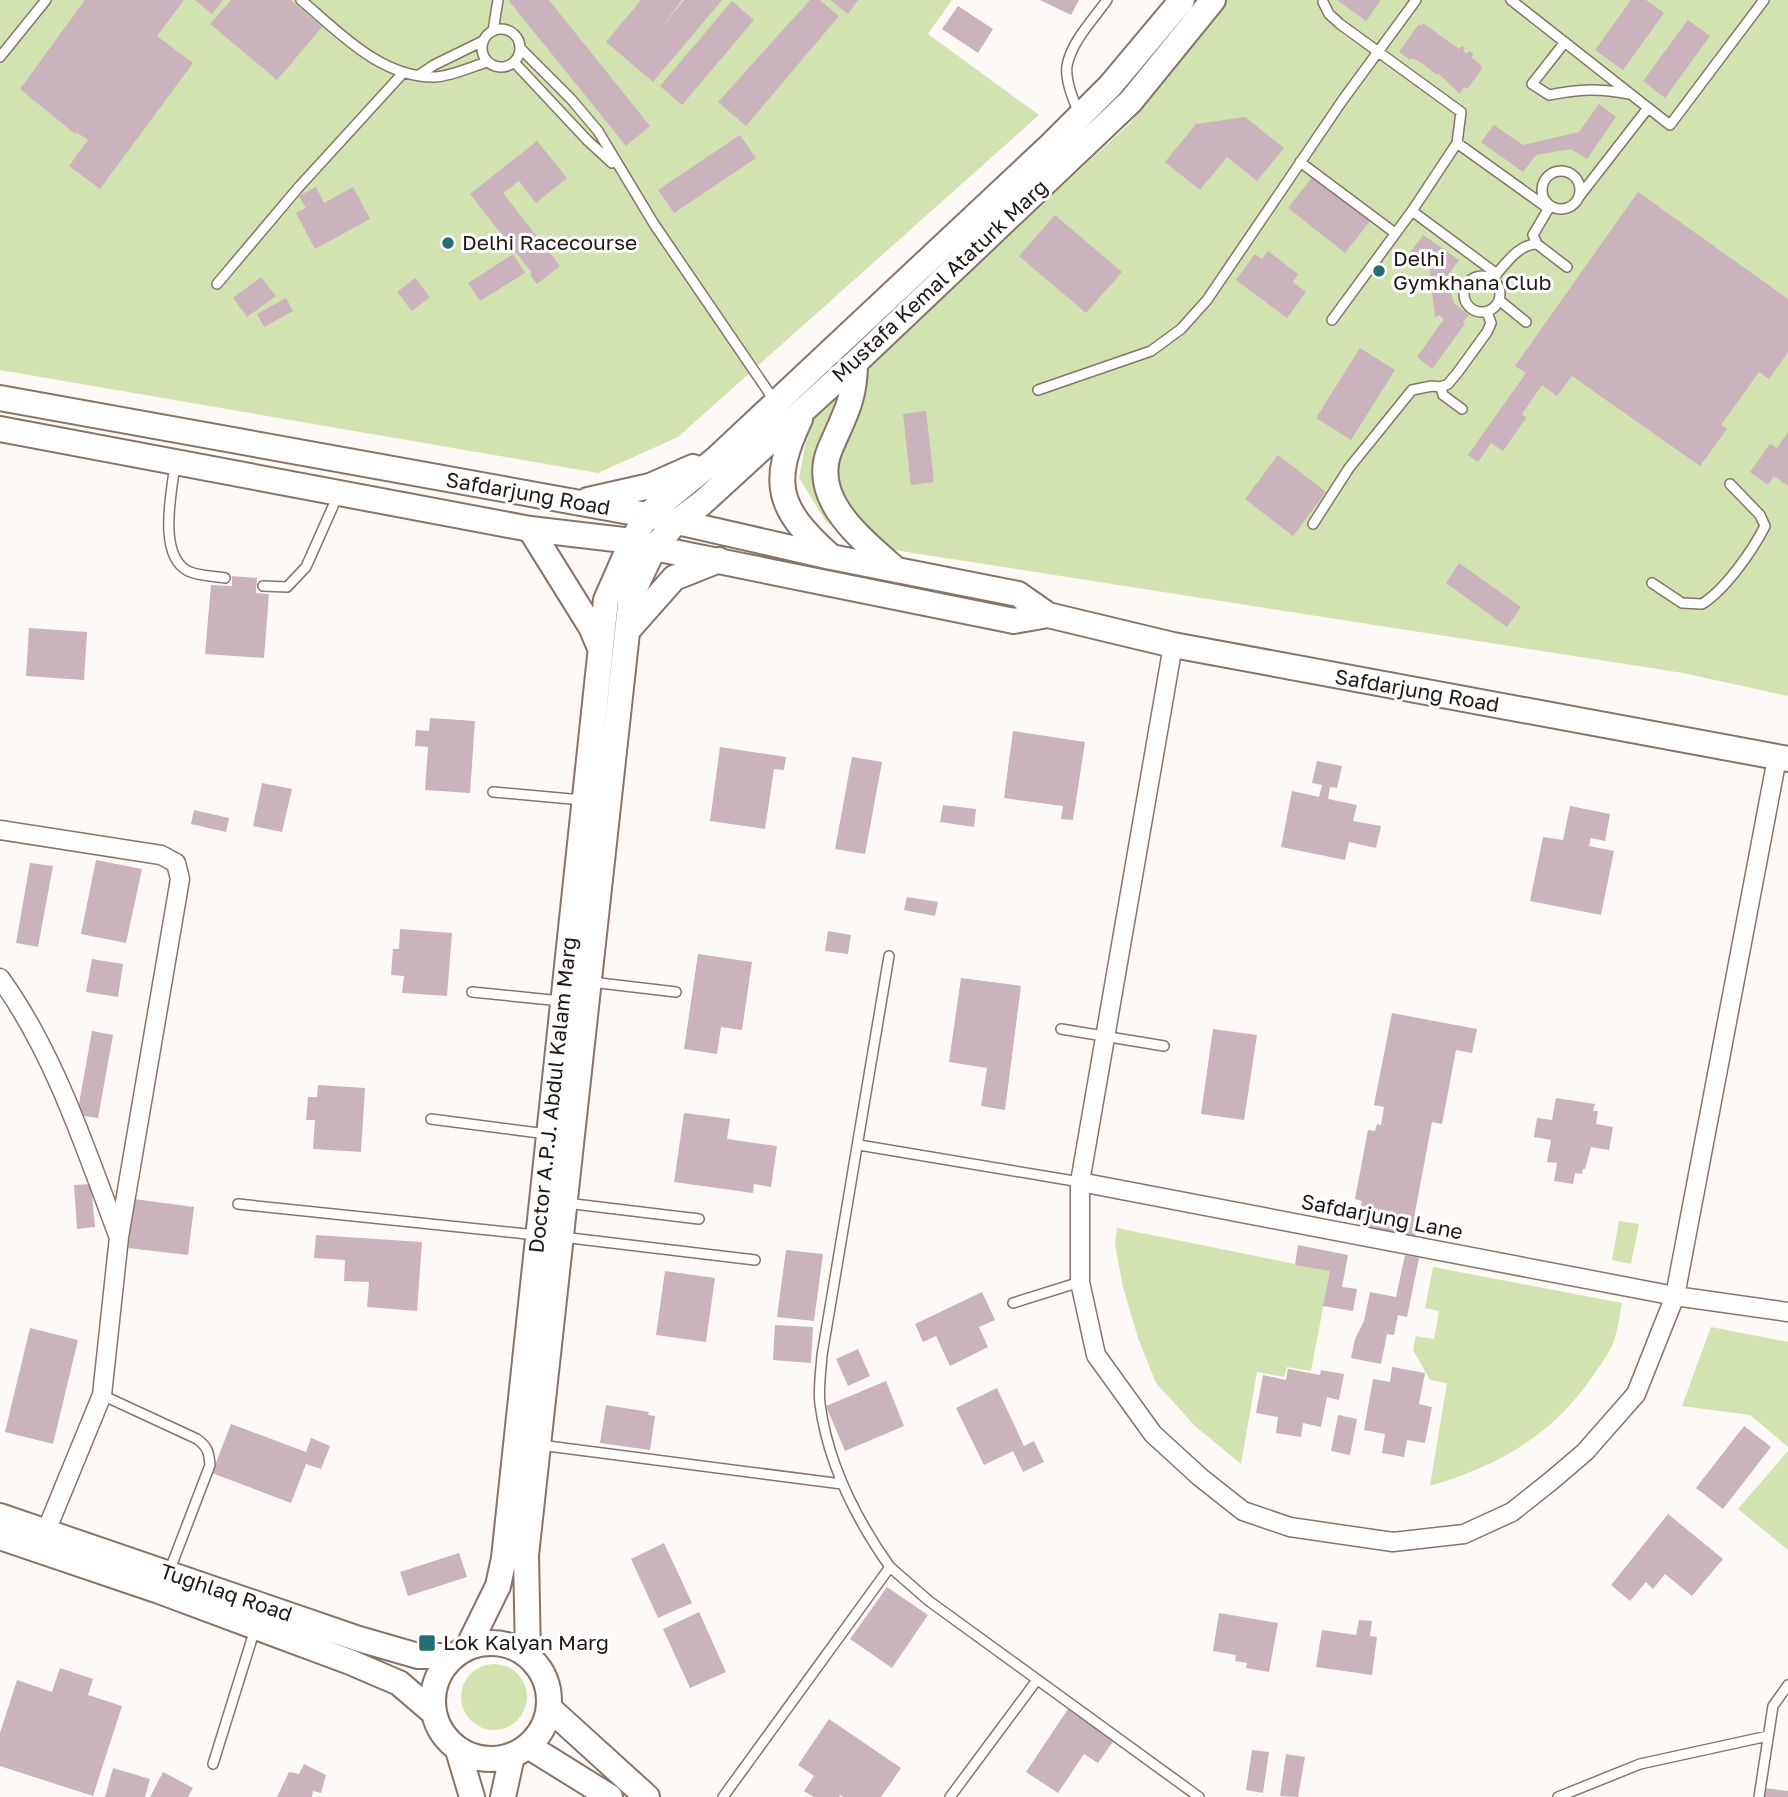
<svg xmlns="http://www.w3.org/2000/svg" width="1788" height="1797" font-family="'Golos Text',sans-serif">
<rect width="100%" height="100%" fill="#fdf9f6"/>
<path fill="#d2e2b1" d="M0,0H952L928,34L1039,115L678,437L598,473L0,370Z
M1226,0H1788V696L1683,673L881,548L826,522L799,478L810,420L1131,122Z
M1619,1221L1639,1224L1631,1264L1612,1260Z
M1117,1228L1330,1271L1311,1371L1287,1367L1284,1377L1257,1372L1241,1464L1195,1426L1156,1383L1138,1338L1123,1287L1115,1245Z
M1433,1267L1622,1303C1619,1319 1617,1336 1610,1350C1605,1359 1598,1368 1592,1377C1552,1436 1497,1466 1430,1486L1447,1383L1430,1380L1413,1350L1416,1336L1434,1339L1439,1311L1425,1308Z
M1711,1327L1788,1342V1447L1750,1415L1682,1406Z
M1788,1451V1550L1738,1509Z
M461 1697a33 33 0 1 1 66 0a33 33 0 1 1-66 0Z"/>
<path fill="#cab3bd" d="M85,0H184L157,36L193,63L100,189L69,166L88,140L76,132L75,134L20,89Z
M195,0H223L212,14Z
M231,0H291L322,27L277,80L210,24Z
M510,0H549L650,126L626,146L509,1Z
M641,0H682L661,28L684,0H722L653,82L606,42Z
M810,0H820L839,16L746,126L718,102Z
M830,0H858L848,14Z
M1040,0H1079L1071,15Z
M1337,0H1381L1366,21Z
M1631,0H1646L1664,13L1623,70L1595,50Z
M732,1L754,20L682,105L660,86Z
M958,6L993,29L978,53L942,29Z
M1688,20L1710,36L1665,98L1643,81Z
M1423,23L1459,49L1462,46L1465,48L1463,51L1467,54L1469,51L1474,54L1471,57L1481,65L1482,69L1467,89L1464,87L1460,94L1438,73L1437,75L1422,63L1412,58L1410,60L1399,52L1419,24L1421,26Z
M1599,104L1616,117L1587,159L1571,149L1536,155L1523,172L1481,142L1494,125L1523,145L1579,132Z
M1245,117L1284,148L1257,181L1227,157L1200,190L1165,162L1196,124Z
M740,135L756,158L674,213L658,190Z
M537,141L567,178L536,203L519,181L503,193L560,266L537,284L530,275L532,273L470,194Z
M1313,176L1370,221L1345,253L1288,208Z
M316,187L324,203L353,187L370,219L315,249L296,213L306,208L299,196Z
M1638,192L1788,299V352L1769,379L1759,372L1721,425L1727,429L1700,466L1572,376L1557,396L1542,385L1522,414L1526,418L1503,451L1491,443L1478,462L1468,455L1526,373L1515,366Z
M1055,215L1122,272L1086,313L1019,256Z
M1423,235L1459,260L1446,278L1454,303L1469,315L1463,322L1465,324L1432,369L1417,357L1444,319L1439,315L1435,317L1429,266L1410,253Z
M1268,251L1298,274L1293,282L1306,292L1287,318L1236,280L1255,254L1262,259Z
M513,254L525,273L480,301L468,283Z
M261,277L276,296L247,317L233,298Z
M415,278L430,297L412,311L397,292Z
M286,298L293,311L264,327L257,314Z
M1360,348L1395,370L1351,440L1316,418Z
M926,411L934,482L911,485L903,414Z
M1788,432V486L1774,476L1768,485L1750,472L1770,444L1777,448Z
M1278,455L1326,492L1293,536L1245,499Z
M1459,563L1521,607L1507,627L1446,583Z
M232,576L257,578L256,593L269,594L264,658L205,654L211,585L232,586Z
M29,628L87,632L84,680L26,676Z
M430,718L475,721L470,793L425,790L428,747L415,746L416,730L429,731Z
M1013,731L1085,742L1073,820L1061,819L1063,806L1004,798Z
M720,747L786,757L784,770L774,769L765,829L710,821Z
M852,757L882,762L865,854L835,849Z
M1317,761L1342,766L1337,788L1330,787L1328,799L1357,805L1353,821L1381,826L1376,848L1349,842L1345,860L1281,847L1292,791L1319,797L1322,785L1312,783Z
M262,783L292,789L282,832L253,826Z
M943,805L976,809L974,827L940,822Z
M1570,806L1610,814L1605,841L1591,838L1589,846L1614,851L1601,915L1530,901L1543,837L1563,840Z
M194,810L229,818L226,832L191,824Z
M96,860L142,869L126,943L81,934Z
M30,863L53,866L38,947L16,943Z
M907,897L938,902L935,916L904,910Z
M400,929L452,933L447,996L402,993L404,976L391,975L393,949H399Z
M828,931L851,935L848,954L825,951Z
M698,954L752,962L742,1030L721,1027L717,1054L684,1049Z
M92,959L123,964L118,997L86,992Z
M961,978L1021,986L1005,1110L981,1106L987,1068L949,1062Z
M1392,1013L1477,1029L1472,1053L1456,1050L1442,1124L1432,1122L1414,1218L1422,1219L1420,1232L1416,1231L1415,1237L1360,1227L1362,1219L1349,1217L1351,1208L1360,1210L1362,1201L1355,1199L1368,1130L1375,1131L1377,1124L1381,1125L1384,1107L1374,1105Z
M1213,1029L1257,1035L1244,1120L1201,1114Z
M92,1031L113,1035L98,1118L77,1115Z
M318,1085L365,1088L361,1152L313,1149L315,1120H306L308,1097H317Z
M1556,1098L1595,1104L1593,1111H1598L1596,1124L1613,1127L1609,1150L1591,1147L1585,1169H1583L1582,1174L1575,1173L1573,1184L1554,1181L1557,1163L1547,1162L1551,1140L1534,1137L1537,1118L1552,1120Z
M684,1113L730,1119L727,1139L777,1146L771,1187L754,1184L753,1193L674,1182Z
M91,1184L95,1227L77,1229L74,1185Z
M134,1199L194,1207L188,1255L128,1248Z
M316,1235L422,1242L417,1311L367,1307L369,1282L344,1281L345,1260L314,1258Z
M1298,1245L1348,1255L1342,1287L1357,1289L1353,1311L1323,1306L1330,1271L1295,1265Z
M786,1250L823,1254L814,1321L777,1317Z
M1405,1255L1419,1258L1407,1317L1398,1315L1394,1335L1387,1334L1381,1364L1351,1358L1355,1339L1364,1321L1370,1292L1396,1297Z
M665,1271L715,1278L706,1342L656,1335Z
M982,1292L995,1320L979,1327L988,1347L950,1366L936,1336L923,1342L915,1324Z
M775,1325L813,1327L811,1363L773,1360Z
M30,1328L78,1340L53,1444L5,1432Z
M858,1349L870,1376L848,1386L836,1359Z
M1392,1367L1425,1373L1419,1404L1432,1407L1425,1443L1407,1440L1404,1457L1382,1453L1385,1434L1364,1430L1373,1379L1390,1382Z
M1288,1369L1320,1375L1321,1370L1344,1374L1339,1400L1327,1397L1321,1427L1303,1423L1301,1437L1276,1433L1278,1417L1256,1413L1263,1375L1286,1380Z
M886,1381L904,1426L845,1451L826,1406Z
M997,1388L1024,1446L1034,1441L1044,1462L1023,1472L1013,1451L984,1465L956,1408Z
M606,1405L649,1412L648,1415L655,1416L650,1450L600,1443Z
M1338,1415L1357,1419L1350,1455L1331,1451Z
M231,1424L306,1452L311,1438L330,1446L321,1469L306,1464L291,1503L212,1473Z
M1744,1426L1771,1447L1723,1509L1696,1488Z
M1668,1514L1723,1559L1692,1596L1665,1574L1653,1589L1646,1582L1630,1601L1611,1585Z
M664,1543L692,1603L658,1618L631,1559Z
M459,1553L467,1577L408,1596L400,1572Z
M887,1587L928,1615L892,1668L850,1639Z
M699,1612L726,1672L690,1688L663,1629Z
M1219,1613L1278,1623L1269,1672L1246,1668L1247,1663L1235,1661L1236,1655L1213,1651Z
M1359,1620L1372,1621L1370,1636L1377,1637L1372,1675L1316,1667L1322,1630L1356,1635Z
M60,1668L93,1679L88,1695L122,1706L93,1796L0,1766V1733L17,1680L52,1692Z
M1068,1709L1114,1740L1098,1763L1084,1754L1058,1793L1026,1772Z
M829,1719L901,1768L881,1797H844L840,1795L839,1797H814L804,1791L814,1776L798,1765Z
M1252,1750L1269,1752L1263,1793L1246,1790Z
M1286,1754L1305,1757L1298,1797L1280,1796Z
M304,1764L326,1775L321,1793L313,1791L312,1797H277L289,1772L299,1774Z
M113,1768L150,1779L145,1797H105Z
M163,1772L193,1788L188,1797H150Z
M1764,1788L1788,1791V1797H1762Z"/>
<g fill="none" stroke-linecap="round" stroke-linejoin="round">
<defs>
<path id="lane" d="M301,0C339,32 381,78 435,77C451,76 471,67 487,62
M1511,0L1670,125L1764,0
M1323,2L1329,14L1340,24L1461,112L1457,143
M482 48a19 19 0 1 1 38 0a19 19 0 1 1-38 0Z
M493,31L498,0
M1565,42L1532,84L1549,95C1579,89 1599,88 1629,94
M520,48L571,99L598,131L654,224L774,400
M0,57L46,0
M514,62L587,140L612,163
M419,75L434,65L483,41
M1079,114C1074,101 1065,81 1067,66C1071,42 1093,20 1107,0
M1300,162L1395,233
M1542 190a19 19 0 1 1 38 0a19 19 0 1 1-38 0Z
M1578,198L1648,108
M1550,206L1533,235L1537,244L1567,267
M1497,274L1412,211L1457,143L1549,209
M1464 294a18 18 0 1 1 36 0a18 18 0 1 1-36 0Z
M1493,278C1505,265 1518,244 1537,244
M217,284L298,188L403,73
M1499,300L1526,322
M1332,320L1412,211
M1441,387L1443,395L1462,409
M1038,390L1151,351L1181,329L1207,300L1342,101L1416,0
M175,464C172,491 157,555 188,571C198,576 214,576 225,578
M1313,524L1349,468L1412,390L1432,386L1441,387L1448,384L1458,372L1487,332L1491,323L1487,312
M1652,583L1682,603L1702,604C1725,590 1753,550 1765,526L1760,515L1730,484
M263,586L287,587L306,567L338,495
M493,792L582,800
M591,982L676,992
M472,992L561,1001
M1061,1029L1164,1046
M431,1119L547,1134
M859,1145L1080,1182
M566,1203L699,1219
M238,1204L536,1235
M562,1237L755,1260
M1013,1303L1080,1282
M102,1395L197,1439C208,1447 209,1453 210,1465L169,1572
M540,1445L842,1484
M890,1567L929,1601L1199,1797
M213,1764L255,1629
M723,1797L890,1567C856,1519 828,1464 820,1404C818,1389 821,1371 822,1355L889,956
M950,1797L1037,1680
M1558,1797L1640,1764L1768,1736
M1759,1797L1773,1706L1788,1685"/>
<path id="street" d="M1173,645L1080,1182V1282L1096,1355L1153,1434L1200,1477L1243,1511L1290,1527L1393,1542L1464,1534L1512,1512L1551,1481L1585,1452L1636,1394L1675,1296L1777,758
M0,830L161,855L176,863L180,879L119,1237L102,1395L42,1541
M0,978C55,1054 85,1148 118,1235
M1080,1182L1675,1296L1788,1312"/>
<path id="secondary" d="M855,363C855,400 844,416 830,449C809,499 862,539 894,568
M0,398L647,515L831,557L1018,594L1048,615L1173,645L1788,759
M800,419C770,483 777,508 829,555
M0,429L530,529L632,541L654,548L1014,621L1048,615
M588,500L650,486L693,467
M530,529L591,627L600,648
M628,630L674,578L719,560
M0,1516L359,1639L418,1656H454
M0,1537L159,1591L350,1662L399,1683L434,1713
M433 1701a58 58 0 1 1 116 0a58 58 0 1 1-116 0Z
M468,1647L498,1586L504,1558L606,600L632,541L647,515L717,458L1051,145L1110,86L1182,0
M528,1655L526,1555L631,596L654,548L675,523L702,503L855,363L1131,101L1213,0
M549,1708L647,1797
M528,1746L610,1797
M458,1750L472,1797
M503,1797L512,1756"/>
</defs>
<use href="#lane" stroke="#877469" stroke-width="12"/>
<use href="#street" stroke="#877469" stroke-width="21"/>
<use href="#secondary" stroke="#877469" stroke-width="28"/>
<use href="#lane" stroke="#fff" stroke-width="9"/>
<use href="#street" stroke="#fff" stroke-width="18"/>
<use href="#secondary" stroke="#fff" stroke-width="24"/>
</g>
<g fill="#236f6f" stroke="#fff" stroke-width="2.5">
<circle cx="448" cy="243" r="7"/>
<circle cx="1379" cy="271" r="7"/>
<rect x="418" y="1634" width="18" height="18" rx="3.5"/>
</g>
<g text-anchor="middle" stroke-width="6" stroke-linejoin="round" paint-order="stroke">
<g font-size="21" fill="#201915" stroke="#fff" text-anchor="start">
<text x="462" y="250">Delhi Racecourse</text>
<text x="1393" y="266">Delhi<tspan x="1393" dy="24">Gymkhana Club</tspan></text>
<text x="443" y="1650">Lok Kalyan Marg</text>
</g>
<g font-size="21" fill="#201915" stroke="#fff">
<text transform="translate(940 281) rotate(-43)" y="7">Mustafa Kemal Ataturk Marg</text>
<text transform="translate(528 494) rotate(10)" y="7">Safdarjung Road</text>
<text transform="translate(1417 691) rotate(10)" y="7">Safdarjung Road</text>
<text transform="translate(553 1095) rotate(-84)" y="7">Doctor A.P.J. Abdul Kalam Marg</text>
<text transform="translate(1382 1217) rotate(11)" y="7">Safdarjung Lane</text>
<text transform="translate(226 1593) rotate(19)" y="7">Tughlaq Road</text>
</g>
</g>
</svg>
